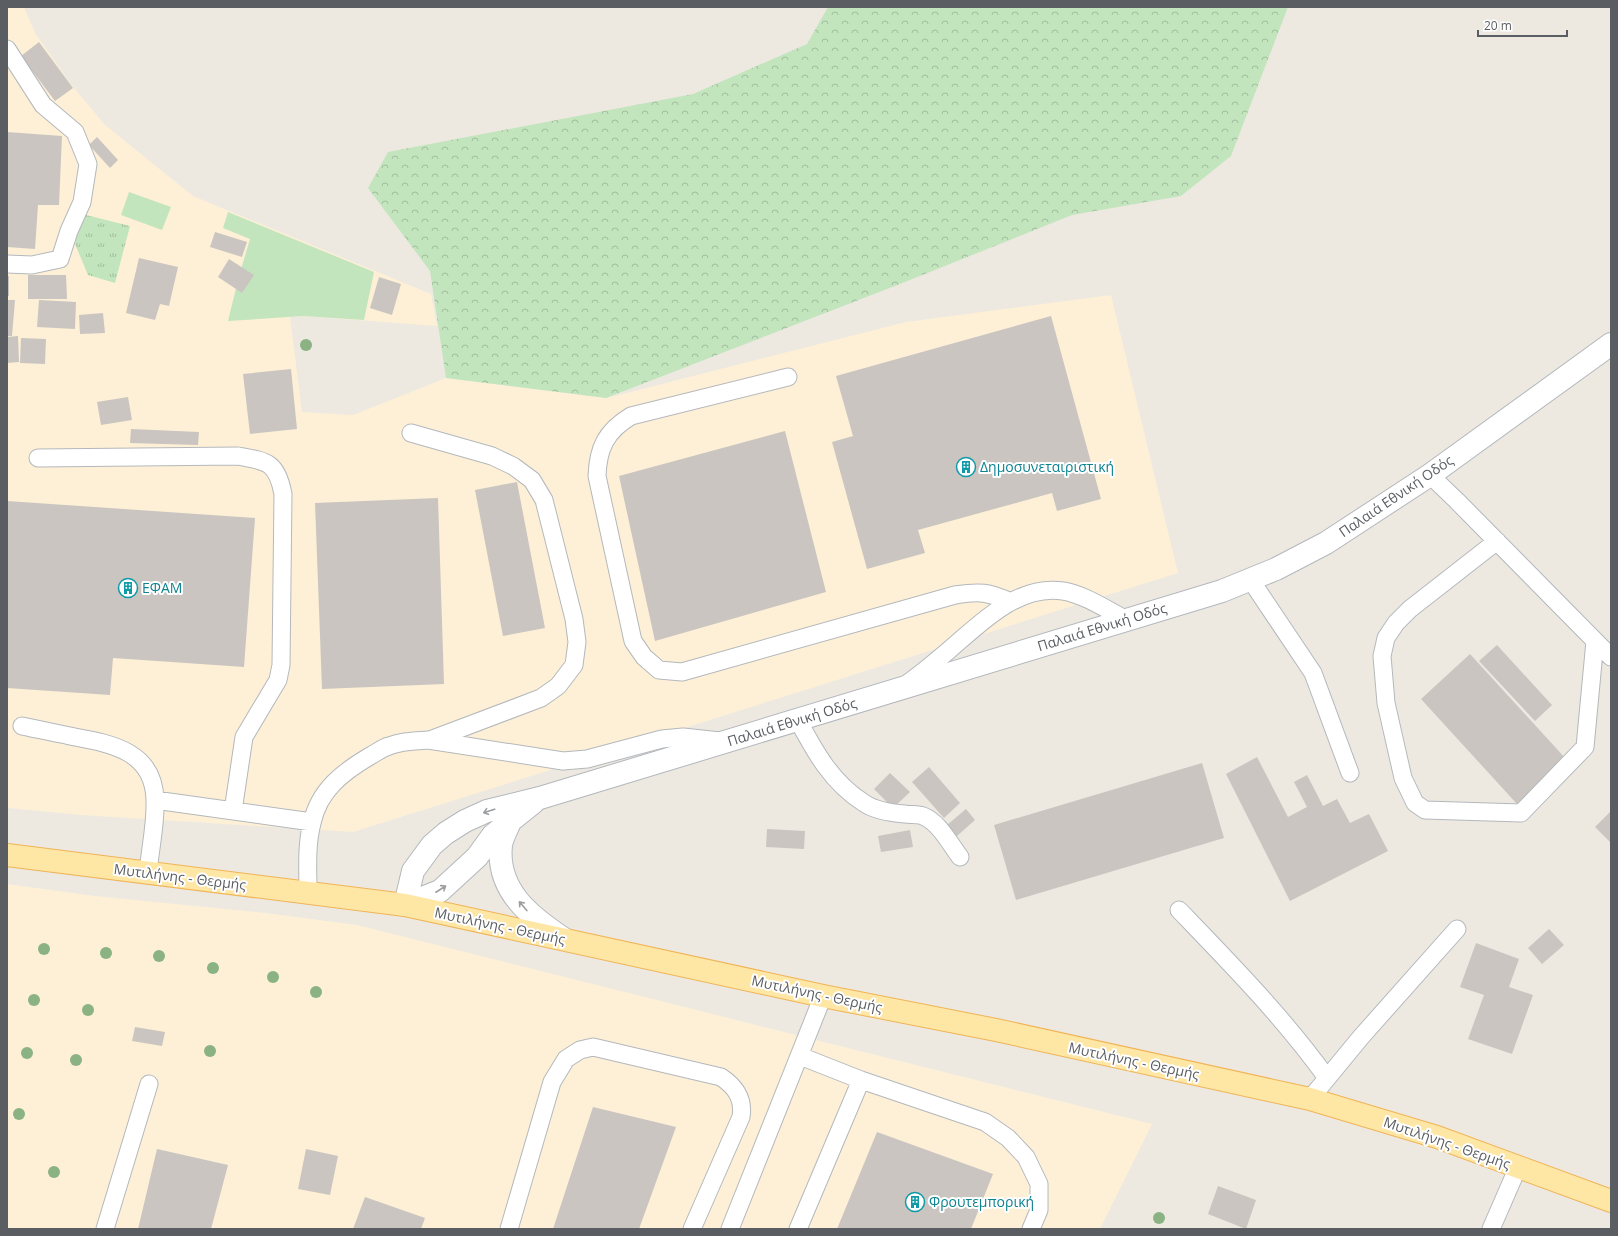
<svg xmlns="http://www.w3.org/2000/svg" width="1618" height="1236" font-family="'Open Sans',sans-serif">
<defs>
<pattern id="grass-tufts" width="24" height="20" patternUnits="userSpaceOnUse"><rect width="24" height="20" fill="#c2e5bd"/><path d="M3 7l-1-3M5 7V3M7 7l1-3M15 17l-1-3M17 17v-4M19 17l1-3" fill="none" stroke="#a1bd9d"/></pattern>
<pattern id="forest-crowns" width="20" height="18" patternUnits="userSpaceOnUse"><rect width="20" height="18" fill="#c2e5bd"/><path d="M2 6a3 3 0 1 1 6 0M12 15a3 3 0 1 1 6 0" fill="none" stroke="#a1bd9d"/></pattern>
</defs>
<rect width="100%" height="100%" fill="#ede9e1"/>
<path fill="#fdf0d6" d="M7,7H24L35,33L70,83L105,125L193,196L431,294L437,326L303,316L290,317L302,412L353,415L446,378L607,398L906,322L1111,295L1178,573L353,832L81,815L7,808Z
M7,884L95,896L266,913L357,925L1152,1124L1100,1229H7Z"/>
<path fill="url(#grass-tufts)" d="M82,214L130,226L115,283L88,275L75,244Z"/>
<path fill="url(#forest-crowns)" d="M828,7H1288L1231,156L1181,196L1072,215L900,284L606,398L446,378L430,271L368,188L388,152L693,94L807,44Z"/>
<path fill="#c2e5bd" d="M129,192L171,207L162,230L121,215Z
M228,212L374,272L364,320L303,316L228,321L239,276L250,239L223,228Z"/>
<path fill="#cac5c0" d="M39,42L73,88L55,101L21,56Z
M7,132L62,136L59,205H38L35,249L7,247Z
M97,137L118,160L110,168L89,145Z
M215,232L247,242L242,257L210,247Z
M139,258L178,267L169,306L160,304L155,320L126,313Z
M229,259L254,275L242,293L218,277Z
M28,275H66L67,299H28Z
M7,276H9V296H7Z
M379,277L401,284L392,315L370,308Z
M7,300H15L12,336H7Z
M39,300L76,302L75,329L37,327Z
M103,313L105,333L80,334L79,315Z
M1051,316L1101,499L1057,511L1052,493L918,530L925,553L867,569L832,442L853,436L836,376Z
M18,336L19,362L7,363V337Z
M21,338L46,339L45,364L20,363Z
M291,369L297,429L250,434L243,374Z
M128,397L132,420L101,425L97,402Z
M131,429L199,432L198,445L130,443Z
M785,431L826,592L655,641L619,476Z
M517,482L545,628L503,636L475,490Z
M438,498L444,684L322,689L315,503Z
M7,501L255,518L244,667L113,658L110,695L7,688Z
M1497,645L1552,705L1535,721L1479,661Z
M1470,654L1566,759L1517,804L1421,699Z
M1257,757L1288,817L1307,807L1294,782L1307,775L1323,806L1337,799L1350,823L1369,814L1388,851L1290,901L1226,774Z
M1202,763L1224,838L1016,900L994,825Z
M929,767L960,803L944,818L912,782Z
M890,773L910,792L893,808L874,789Z
M966,809L975,820L957,836L947,825Z
M1611,811V843L1595,827Z
M767,829L805,831L804,849L766,847Z
M910,830L913,847L881,852L878,836Z
M1549,929L1564,945L1542,964L1528,948Z
M1476,943L1519,959L1509,987L1533,995L1512,1054L1468,1039L1484,995L1460,987Z
M135,1027L165,1032L162,1046L132,1041Z
M593,1107L676,1127L639,1229H553Z
M877,1132L993,1174L971,1229H837Z
M157,1149L228,1165L211,1229H138Z
M306,1149L338,1156L330,1195L298,1189Z
M1218,1186L1256,1200L1246,1229L1208,1214Z
M365,1197L425,1218L421,1229H353Z"/>
<g fill="none" stroke-linecap="round" stroke-linejoin="round">
<defs>
<path id="lane" d="M7,49L43,105L75,132L88,164L82,202L69,231L60,259L32,265L7,264
M788,377L631,416C606,431 598,448 597,476L633,641L644,657L659,670L682,672L955,595C980,591 988,592 1011,602
M411,433L492,456L513,466L532,480L544,500L574,619L577,642L574,665L558,686L541,698L430,740
M38,458L238,456C267,461 277,462 283,494L281,665L278,680L244,737L233,811
M1430,475L1457,501L1611,657
M1497,541L1410,609L1396,623L1386,638L1382,656L1386,703L1403,778L1415,803L1425,810L1521,813L1585,747L1595,641
M1250,579L1313,673L1350,773
M908,683C922,673 935,662 948,651C980,624 1017,584 1063,591C1086,595 1107,610 1127,620
M798,720C815,752 832,783 864,803C874,810 892,813 905,814C910,815 918,814 923,816C939,822 950,844 960,857
M22,726C40,730 57,733 75,737C113,744 154,752 155,800C156,824 150,849 148,873
M155,800L312,822
M308,893C308,870 306,846 312,823C319,790 343,772 370,756C376,753 382,748 389,746C401,741 414,741 428,740L563,761L587,759L662,739L683,737L720,741
M1179,910C1231,964 1283,1017 1327,1078
M800,1056L861,1080L985,1122L1008,1138L1026,1157L1039,1184V1210L1031,1229
M1310,1099L1361,1037L1457,929
M105,1229L149,1084
M509,1229L552,1082L566,1059L580,1050L593,1047L721,1077C736,1087 744,1099 741,1117L692,1229
M730,1229L823,996
M798,1229L861,1080
M1491,1229L1518,1167"/>
<path id="secondary" d="M510,822C507,829 502,838 501,845C496,891 531,917 564,939
M405,905L413,871L432,845L446,833L465,821L487,811L540,798L1222,591L1276,569L1326,543L1430,475L1611,344
M405,905L440,891L477,857L493,835L533,803"/>
<path id="primary" d="M7,855L405,905L823,996L996,1030L1310,1099L1437,1137L1611,1201"/>
</defs>
<use href="#lane" stroke="#b4b8bc" stroke-width="19"/>
<use href="#secondary" stroke="#b3b7bc" stroke-width="24"/>
<use href="#primary" stroke="#f0b457" stroke-width="24"/>
<use href="#lane" stroke="#fff" stroke-width="17"/>
<use href="#secondary" stroke="#fff" stroke-width="22"/>
<use href="#primary" stroke="#fee6a5" stroke-width="22"/>
</g>
<g fill="#8bb283">
<circle cx="306" cy="345" r="6"/>
<circle cx="44" cy="949" r="6"/>
<circle cx="106" cy="953" r="6"/>
<circle cx="159" cy="956" r="6"/>
<circle cx="213" cy="968" r="6"/>
<circle cx="273" cy="977" r="6"/>
<circle cx="316" cy="992" r="6"/>
<circle cx="34" cy="1000" r="6"/>
<circle cx="88" cy="1010" r="6"/>
<circle cx="210" cy="1051" r="6"/>
<circle cx="27" cy="1053" r="6"/>
<circle cx="76" cy="1060" r="6"/>
<circle cx="19" cy="1114" r="6"/>
<circle cx="54" cy="1172" r="6"/>
<circle cx="1159" cy="1218" r="6"/>
</g>
<defs><path id="oneway-shaft" d="M-6 0H5M1.5-3L5.5 0L1.5 3" fill="none" stroke-width="1.6" stroke-linecap="round" stroke-linejoin="round"/></defs>
<g stroke="#9c9ea1">
<use href="#oneway-shaft" transform="translate(489 811) rotate(162)"/>
<use href="#oneway-shaft" transform="translate(441 889) rotate(-33)"/>
<use href="#oneway-shaft" transform="translate(523 906) rotate(-130)"/>
</g>
<defs>
<symbol id="building-ring" viewBox="-11 -11 22 22"><circle r="9.5" fill="#fff" stroke="#0f9aa8" stroke-width="1.5"/><path d="M-4-6H4V6H1V3H-1V6H-4ZM-2.5-4.3h1.7v1.8h-1.7ZM.8-4.3h1.7v1.8H.8ZM-2.5-1h1.7V.8h-1.7ZM.8-1h1.7V.8H.8Z" fill="#0f9aa8"/></symbol>
</defs>
<g fill-rule="evenodd">
<use href="#building-ring" x="955" y="456" width="22" height="22"/>
<use href="#building-ring" x="117" y="577" width="22" height="22"/>
<use href="#building-ring" x="904" y="1191" width="22" height="22"/>
</g>
<g text-anchor="middle" stroke-width="4" stroke-linejoin="round" paint-order="stroke">
<g font-size="14" fill="#0d838f" stroke="#fff" text-anchor="start">
<text x="980" y="472">Δημοσυνεταιριστική</text>
<text x="142" y="593">ΕΦΑΜ</text>
<text x="929" y="1207">Φρουτεμπορική</text>
</g>
<g font-size="14" fill="#5a5e62" stroke="#fff">
<text transform="translate(1396 496) rotate(-34)" y="5">Παλαιά Εθνική Οδός</text>
<text transform="translate(1102 627) rotate(-17)" y="5">Παλαιά Εθνική Οδός</text>
<text transform="translate(792 722) rotate(-17)" y="5">Παλαιά Εθνική Οδός</text>
<text transform="translate(180 877) rotate(7)" y="5">Μυτιλήνης - Θερμής</text>
<text transform="translate(500 926) rotate(12)" y="5">Μυτιλήνης - Θερμής</text>
<text transform="translate(817 994) rotate(12)" y="5">Μυτιλήνης - Θερμής</text>
<text transform="translate(1134 1061) rotate(12)" y="5">Μυτιλήνης - Θερμής</text>
<text transform="translate(1447 1143) rotate(19)" y="5">Μυτιλήνης - Θερμής</text>
</g>
</g>
<rect width="1618" height="1236" fill="none" stroke="#5a5e62" stroke-width="16"/>
<path d="M1478 30v6h89v-6" fill="none" stroke="#5a5e62" stroke-width="2"/>
<text x="1484" y="30" font-size="12" fill="#5a5e62" stroke="#ffffff" stroke-width="3" paint-order="stroke">20 m</text>
</svg>
